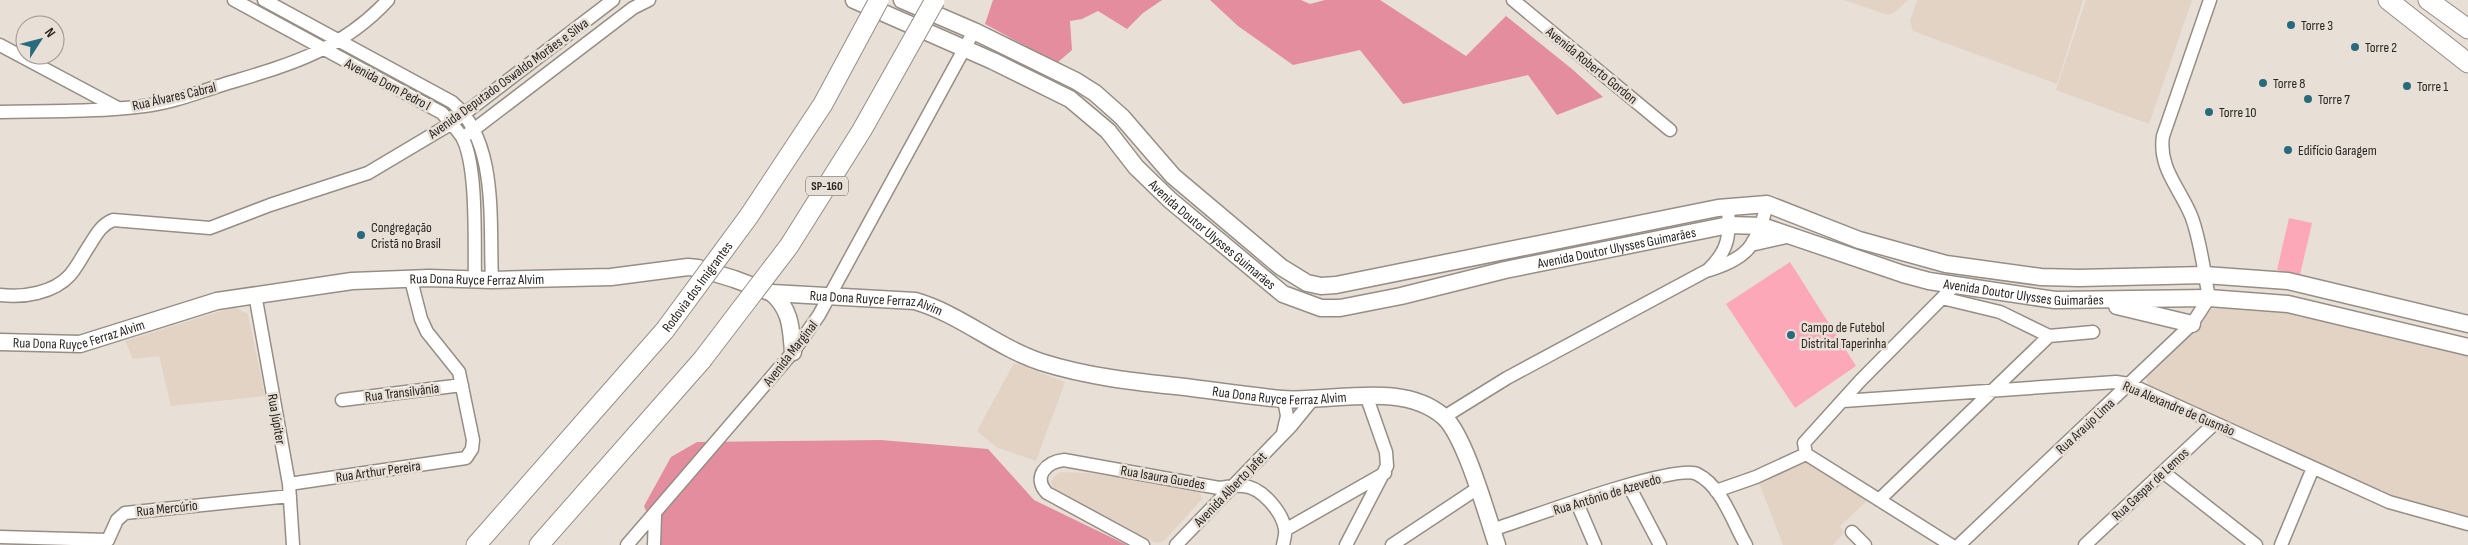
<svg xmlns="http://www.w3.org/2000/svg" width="2468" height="545" font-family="'Sofia Sans Condensed',sans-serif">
<rect width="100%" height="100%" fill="#e8dfd6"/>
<path fill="#e2d3c5" d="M1844,0H1908L1895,12L1888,15Z
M1917,0H2083L2057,84L1913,31L1910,21Z
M2086,0H2192L2149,124L2056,90Z
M2234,305L2287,312L2468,354V516L2383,493L2148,387L2146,375L2212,309Z
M234,307L248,314L265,396L171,406L159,356L133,359L125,341Z
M1014,363L1065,382L1036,461L996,447L977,431Z
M1804,459L1869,499L1840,526L1844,533L1833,545H1783L1758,480Z
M1061,472L1086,473L1192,487L1200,493L1202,499L1164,541L1156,543L1053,490L1051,481L1056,475Z"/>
<path fill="#fca8b8" d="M2289,218L2312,223L2300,275L2277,270Z
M1790,262L1856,366L1795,408L1726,304Z"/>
<path fill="#e48d9e" d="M993,0H1162L1143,13L1127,29L1098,11L1082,19L1070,21L1072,50L1057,63L985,24Z
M1210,0H1301L1310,4L1325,0H1380L1466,56L1506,16L1572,69L1603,97L1557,115L1528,75L1403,104L1360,50L1293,65L1238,26Z
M881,440L988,449L1034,500L1127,545H661L644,506L671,457L697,442Z"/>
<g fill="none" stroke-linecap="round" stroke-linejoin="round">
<defs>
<path id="minor" d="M234,0L442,113C449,121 456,128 462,137C478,166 474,244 475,279
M264,0L452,102C499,142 489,223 492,280
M1513,0L1670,130
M0,45L118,108
M0,112C48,111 97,112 144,106C172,103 199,92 225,84C288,65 341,51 388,0
M468,134L633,8L649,0
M1708,270C1729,250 1730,235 1728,207
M255,294L289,484L293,545
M0,295C23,298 54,293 70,275C77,267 83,255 89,246C96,235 101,225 113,220L210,228L270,205L368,173L452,123L613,0
M1942,298L2000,312L2049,336L2093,332
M342,400L462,385
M1843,401L2116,382L2129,384L2389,502L2468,524
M1444,417L1507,378L1706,271C1748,259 1757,245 1767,204
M1283,433L1287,416L1284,399
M1806,454L1804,443L1860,381L1955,285
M1806,454L1951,545
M2163,472L2256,545
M289,484L466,458L472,449L473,440L459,372L427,332L421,319L411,280
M1629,486L1660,545
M1716,491L1756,477L1806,454
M1879,500L2049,336
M1577,503L1595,545
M1285,530L1385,473
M1492,530C1523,520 1675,463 1697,474C1722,486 1733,523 1746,545
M1852,532L1865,545
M0,537L108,540L117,520L125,513L290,496
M627,545L793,352L819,315L974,31
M654,545L655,515
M1143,545L1047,493C1032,477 1046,462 1064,460L1219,488C1227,487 1235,485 1243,486C1262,487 1282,512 1285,529C1286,534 1284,540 1283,545
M1176,545L1291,426L1313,399
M1346,545L1387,466L1386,452L1366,395
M1392,545L1478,488
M1959,545L2192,324L2209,298C2204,272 2201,243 2192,218C2181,189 2158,169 2163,136L2210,0
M2085,545L2215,423
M2281,545L2313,468"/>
<g id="major">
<path id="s1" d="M854,0L993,61L1070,99L1108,131L1136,167L1170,200L1283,294L1321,308H1340L1401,296L1505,270L1729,225L1762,226L1903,274L1929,281L2055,300L2209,298L2288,304L2468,347"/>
<path d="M902,0L974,31L1076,81L1095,93L1122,117L1173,176L1281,267L1307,283L1321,286L1336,285L1718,208L1767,204L1859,240L1946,264L2041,277L2079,278L2205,275L2288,281L2468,324"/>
<path d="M1755,242L1786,235"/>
<path d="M772,293C791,310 791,328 793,352"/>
<path d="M2117,306L2192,324"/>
<path id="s2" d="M0,342L80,344L217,301L352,281L429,278L492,280L611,277L688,267L698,268L734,279L772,293L915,301C960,314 996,347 1041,362C1088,377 1136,382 1185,387C1217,391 1250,396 1282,399C1332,403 1402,380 1444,417C1465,436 1487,515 1497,545"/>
</g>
<path id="highway" d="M2388,0L2468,63
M2428,0L2468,29
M476,545L665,330
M539,545L702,360"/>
</defs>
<use href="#minor" stroke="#968e85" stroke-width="15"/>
<use href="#major" stroke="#968e85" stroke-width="19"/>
<use href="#highway" stroke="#968e85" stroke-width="21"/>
<use href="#minor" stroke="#fff" stroke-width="12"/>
<use href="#major" stroke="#fff" stroke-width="16"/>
<use href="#highway" stroke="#fff" stroke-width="19"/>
<defs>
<g id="highway-bridge">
<path id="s3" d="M665,330L749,216L823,104L879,0"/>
<path d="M702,360L789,246L862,130L935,0"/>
</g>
</defs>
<use href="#highway-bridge" stroke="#968e85" stroke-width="21" stroke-linecap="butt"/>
<use href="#highway-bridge" stroke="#fff" stroke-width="19"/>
</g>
<g fill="#296b7d" stroke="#e8dfd6" stroke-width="2">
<circle cx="2291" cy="25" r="5"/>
<circle cx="2355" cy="47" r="5"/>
<circle cx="2263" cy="83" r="5"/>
<circle cx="2407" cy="86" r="5"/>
<circle cx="2308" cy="99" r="5"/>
<circle cx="2209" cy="112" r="5"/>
<circle cx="2288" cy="150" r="5"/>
<circle cx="361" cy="235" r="5"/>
<circle cx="1791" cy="335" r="5"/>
</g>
<g text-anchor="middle" stroke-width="5" stroke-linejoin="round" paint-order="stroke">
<rect fill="#e8dfd6" stroke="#625d58" stroke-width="1" x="806" y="176.5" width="42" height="19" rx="4"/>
<g font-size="12" font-weight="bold" fill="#292522">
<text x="827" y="190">SP-160</text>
</g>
<g font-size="14" fill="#292522" stroke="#e8dfd6" text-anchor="start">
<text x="2301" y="30">Torre 3</text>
<text x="2365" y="52">Torre 2</text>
<text x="2273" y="88">Torre 8</text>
<text x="2417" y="91">Torre 1</text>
<text x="2318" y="104">Torre 7</text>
<text x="2219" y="117">Torre 10</text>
<text x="2298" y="155">Edifício Garagem</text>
<text x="371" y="232">Congregação<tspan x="371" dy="16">Cristã no Brasil</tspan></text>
<text x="1801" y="332">Campo de Futebol<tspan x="1801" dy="16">Distrital Taperinha</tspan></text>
</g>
<g font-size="14" fill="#292522" stroke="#e8dfd6">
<text transform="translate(1592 65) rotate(39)" y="5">Avenida Roberto Gordon</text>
<text transform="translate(508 78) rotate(-36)" y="5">Avenida Deputado Oswaldo Morães e Silva</text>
<text transform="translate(388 84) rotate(28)" y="5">Avenida Dom Pedro I</text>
<text transform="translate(174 96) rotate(-13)" y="5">Rua Álvares Cabral</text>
<text dy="5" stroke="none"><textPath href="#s1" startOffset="435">Avenida Doutor Ulysses Guimarães</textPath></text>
<text dy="5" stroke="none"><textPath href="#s1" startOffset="870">Avenida Doutor Ulysses Guimarães</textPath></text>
<text dy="5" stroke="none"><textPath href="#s2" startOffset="485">Rua Dona Ruyce Ferraz Alvim</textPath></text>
<text dy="5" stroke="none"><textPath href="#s3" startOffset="54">Rodovia dos Imigrantes</textPath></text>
<text dy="5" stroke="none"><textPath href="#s1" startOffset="1289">Avenida Doutor Ulysses Guimarães</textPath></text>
<text dy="5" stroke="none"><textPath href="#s2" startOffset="890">Rua Dona Ruyce Ferraz Alvim</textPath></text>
<text dy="5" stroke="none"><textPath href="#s2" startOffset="80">Rua Dona Ruyce Ferraz Alvim</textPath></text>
<text transform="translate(790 353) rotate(-52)" y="5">Avenida Marginal</text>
<text transform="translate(402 392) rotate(-7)" y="5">Rua Transilvânia</text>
<text dy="5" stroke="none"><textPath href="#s2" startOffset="1310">Rua Dona Ruyce Ferraz Alvim</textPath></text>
<text transform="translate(2179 408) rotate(23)" y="5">Rua Alexandre de Gusmão</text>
<text transform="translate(277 419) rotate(80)" y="5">Rua Júpiter</text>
<text transform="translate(2085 426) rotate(-43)" y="5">Rua Araujo Lima</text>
<text transform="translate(378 471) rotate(-8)" y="5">Rua Arthur Pereira</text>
<text transform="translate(1163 477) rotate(10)" y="5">Rua Isaura Guedes</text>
<text transform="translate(2150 484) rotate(-43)" y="5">Rua Gaspar de Lemos</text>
<text transform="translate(1230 489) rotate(-46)" y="5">Avenida Alberto Jafet</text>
<text transform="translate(1607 494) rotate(-17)" y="5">Rua Antônio de Azevedo</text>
<text transform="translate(167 508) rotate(-6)" y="5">Rua Mercúrio</text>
</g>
</g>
<g transform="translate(40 40) rotate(54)"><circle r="24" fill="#e8dfd6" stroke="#9c958e"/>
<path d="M0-4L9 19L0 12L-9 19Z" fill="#296b7d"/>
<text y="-8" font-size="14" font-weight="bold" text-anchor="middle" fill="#292522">N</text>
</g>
</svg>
